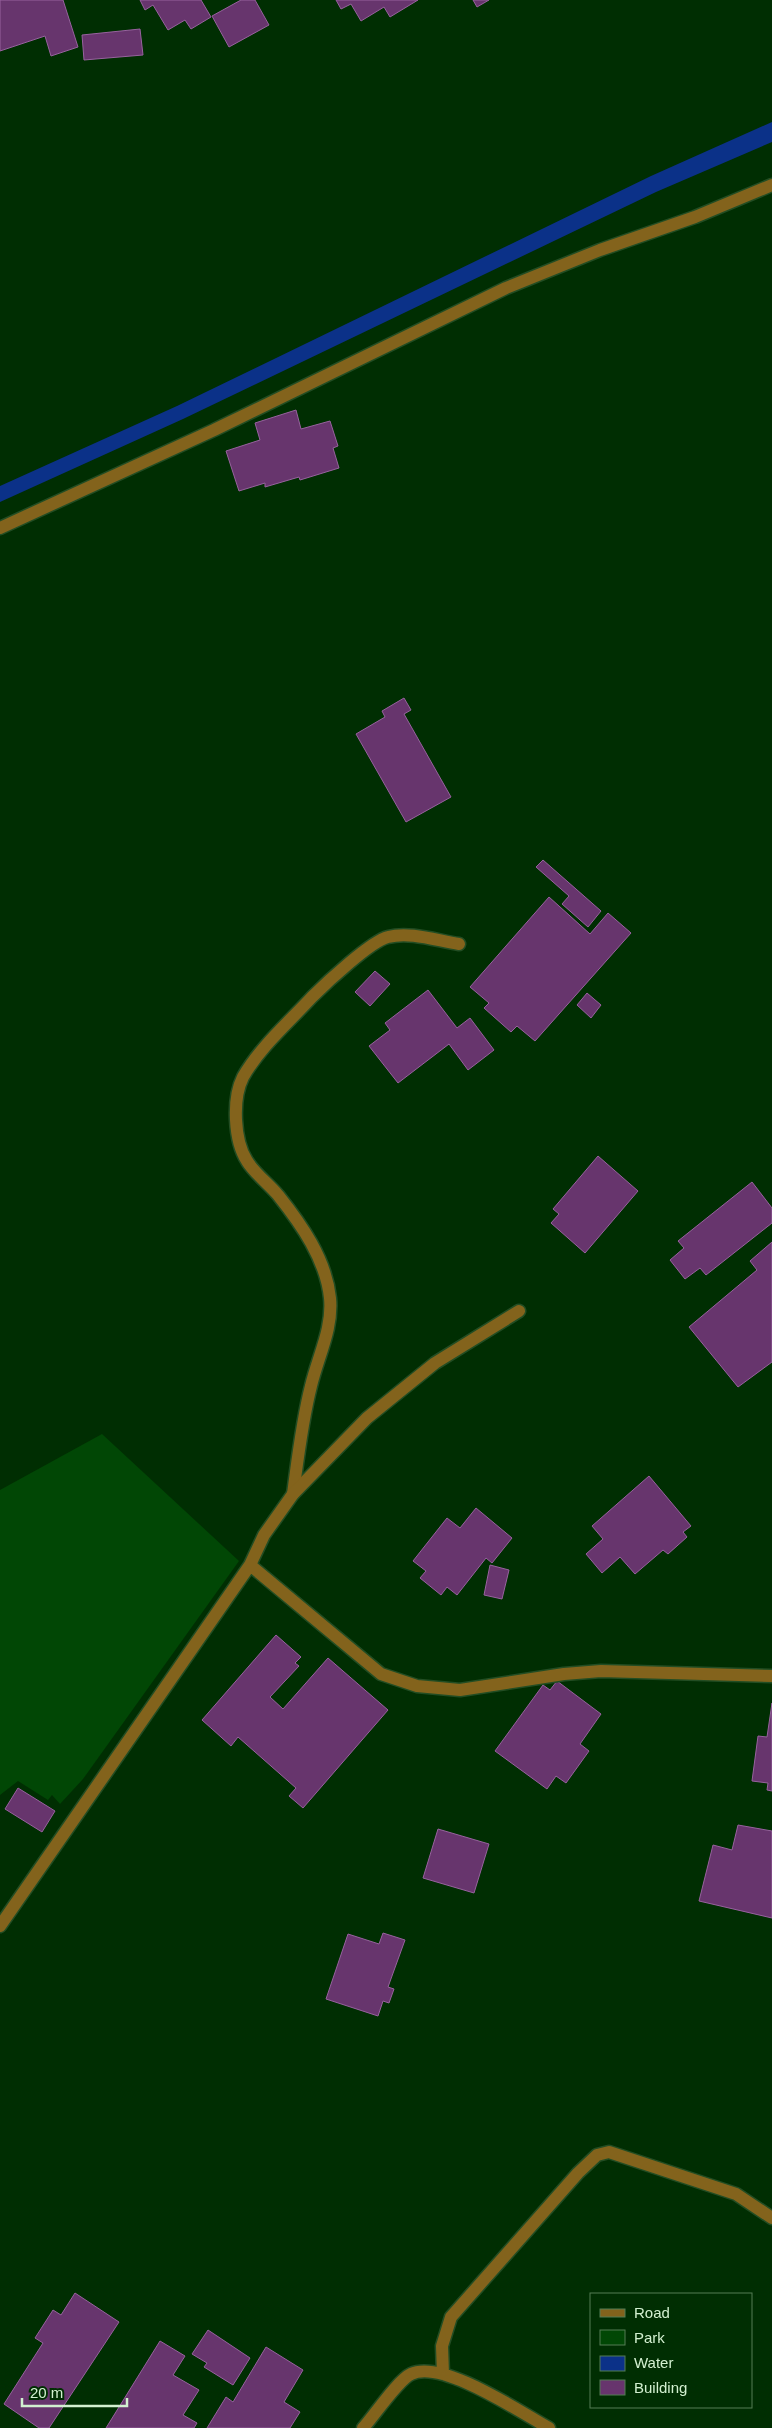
<svg xmlns="http://www.w3.org/2000/svg" width="772" height="2428" font-family="Arial,sans-serif">
<rect width="100%" height="100%" fill="#002e02"/>
<path fill="#014705" d="M102,1434L239,1561L83,1779L60,1804L52,1795L48,1800L18,1781L0,1795V1490Z"/>
<path fill="#0b3188" d="M772,122V142L656,192L183,419L0,502V486L177,406L651,176Z"/>
<path fill="#67356d" stroke="#97629e" d="M0,0H63L78,47L51,56L45,36L0,51Z
M140,0H201L211,17L191,29L185,20L168,30L153,5L145,10Z
M241,0H255L269,25L229,47L212,16Z
M336,0H418L390,17L384,7L361,21L351,4L341,9Z
M473,0H489L477,7Z
M140,29L143,55L84,60L82,35Z
M296,410L301,429L330,421L338,446L333,448L339,468L300,480L299,477L265,487V483L239,491L226,451L260,440L255,423Z
M404,698L411,710L404,714L451,797L406,822L356,734L385,717L382,711Z
M543,860L601,911L588,927L562,904L569,896L536,867Z
M549,897L590,934L608,913L631,933L535,1041L517,1026L511,1032L484,1008L489,1003L470,987Z
M375,971L390,984L370,1006L355,992Z
M428,990L457,1028L470,1018L494,1050L468,1070L449,1044L398,1083L369,1046L390,1030L385,1023Z
M587,993L601,1005L591,1018L577,1005Z
M598,1156L638,1191L585,1253L551,1223L559,1214L553,1209Z
M752,1182L772,1208V1223L706,1275L700,1268L685,1279L670,1260L684,1248L678,1241Z
M772,1242V1362L738,1387L689,1327L757,1270L750,1261Z
M649,1476L691,1526L683,1532L687,1537L668,1554L663,1550L635,1574L620,1557L602,1573L586,1554L603,1539L592,1526Z
M476,1508L512,1538L492,1563L486,1558L457,1595L447,1587L441,1595L420,1578L426,1571L413,1561L447,1518L460,1528Z
M490,1565L509,1570L502,1599L484,1595Z
M276,1635L301,1657L295,1663L299,1666L270,1697L283,1709L328,1658L388,1710L303,1808L289,1796L296,1788L238,1737L231,1746L202,1720Z
M557,1681L601,1714L580,1744L589,1751L566,1783L556,1776L547,1789L495,1751L543,1685L550,1690Z
M772,1703V1791L767,1790L768,1783L752,1781L758,1736L767,1737Z
M18,1788L55,1811L42,1832L5,1809Z
M738,1825L772,1831V1918L699,1901L713,1845L732,1850Z
M438,1829L489,1844L474,1893L423,1878Z
M383,1933L405,1940L388,1987L394,1989L389,2003L383,2001L378,2016L326,1999L348,1934L379,1944Z
M75,2293L119,2322L49,2428H39L4,2404L43,2343L35,2338L53,2310L61,2315Z
M208,2330L250,2358L233,2385L204,2367L207,2363L192,2354Z
M160,2341L185,2356L173,2375L199,2390L183,2415L197,2423L194,2428H106Z
M266,2347L303,2370L284,2402L300,2412L290,2428H207L226,2397L233,2402Z"/>
<g fill="none" stroke-linecap="round" stroke-linejoin="round">
<defs>
<path id="service" d="M0,528L214,430L506,288L600,250L695,217L772,185
M293,1494C298,1457 302,1421 311,1386C318,1356 333,1329 330,1298C326,1259 301,1224 278,1195C268,1183 255,1174 247,1161C234,1141 232,1099 243,1077C260,1047 289,1022 312,997C326,983 371,941 388,937C410,931 438,941 459,944"/>
<path id="minor" d="M250,1565L381,1674L417,1686L460,1690L564,1674L601,1671L772,1676
M0,1926L250,1565L264,1535L293,1494L367,1418L435,1363L519,1311
M443,2374L442,2346L451,2317L578,2173L597,2155L609,2152L736,2194L772,2218
M363,2428C374,2416 398,2380 411,2374C442,2359 520,2412 549,2428"/>
</defs>
<use href="#service" stroke="#224d23" stroke-width="15"/>
<use href="#minor" stroke="#224d23" stroke-width="15"/>
<use href="#service" stroke="#83631c" stroke-width="12"/>
<use href="#minor" stroke="#83631c" stroke-width="12"/>
</g>
<rect x="590" y="2293" width="162" height="115" fill="#002e02" stroke="#547c54"/>
<rect x="600" y="2309" width="25" height="8" fill="#83631c" stroke="#547c54"/>
<text x="634" y="2318" font-size="15" fill="#d2f0d0">Road</text>
<rect x="600" y="2330" width="25" height="15" fill="#014705" stroke="#547c54"/>
<text x="634" y="2343" font-size="15" fill="#d2f0d0">Park</text>
<rect x="600" y="2356" width="25" height="15" fill="#0b3188" stroke="#547c54"/>
<text x="634" y="2368" font-size="15" fill="#d2f0d0">Water</text>
<rect x="600" y="2380" width="25" height="15" fill="#67356d" stroke="#547c54"/>
<text x="634" y="2393" font-size="15" fill="#d2f0d0">Building</text>
<path d="M22 2398v8h105v-8" fill="none" stroke="#d2f0d0" stroke-width="2.5"/>
<text x="30" y="2398" font-size="15" fill="#d2f0d0" stroke="#002e02" stroke-width="4" paint-order="stroke">20 m</text>
</svg>
